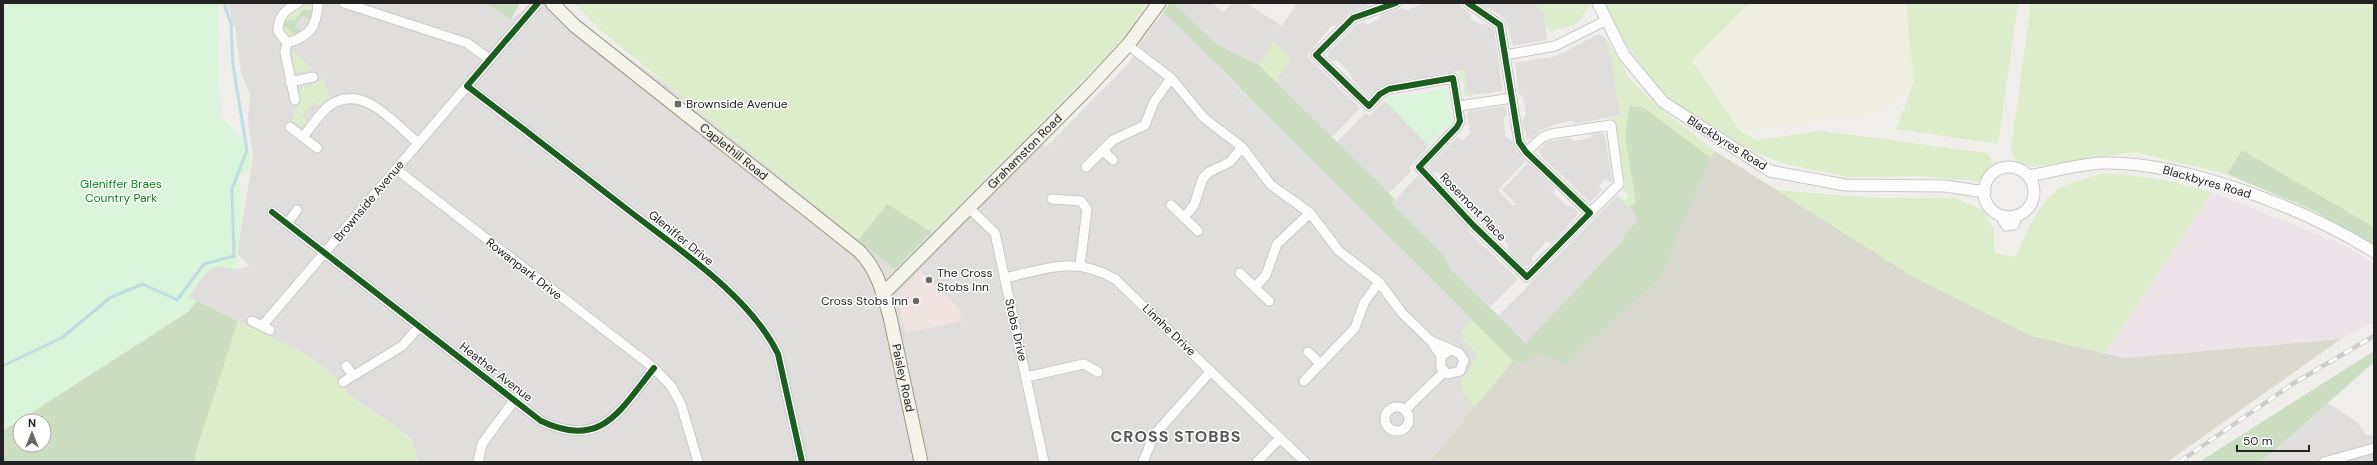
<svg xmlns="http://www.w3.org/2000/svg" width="2377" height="465" font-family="'DM Sans',sans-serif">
<rect width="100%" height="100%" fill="#f0eeeb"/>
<path fill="#dfdedc" d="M226,3H481L494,8L511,20L531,3H560L588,30L685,97L895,270L1032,132L1046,147L1129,63L1140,43L1163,13L1195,41L1240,90L1377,223L1513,361L1429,462H418L412,440L401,430L349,395L333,374L299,350L188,297L205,273L216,266L236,269L249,266L237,253L253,158L248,120L250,95L241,73L235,27L231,24V12Z
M1174,3H1211L1224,12L1232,3H1246L1282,26L1297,3H1374L1349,13L1336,26H1331L1307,56L1360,108L1332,137L1277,83L1278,77L1292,59L1273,42L1259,65L1216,44Z
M1425,3H1458L1471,15V20L1480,24H1487L1494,29L1503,91L1473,95L1467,91L1464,70L1388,83L1368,96L1352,80L1351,74L1337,60L1332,61L1328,57L1329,52L1356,25L1363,22L1368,24L1378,20L1380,15L1402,8L1407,10Z
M1477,3H1534L1544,13L1547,40L1513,46L1506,21L1500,15Z
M1599,34L1605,37L1612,61L1620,115L1575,124L1572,121L1557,124L1541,130L1531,139H1527L1522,121L1526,115L1523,98L1519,94L1515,63L1556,56Z
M1385,101L1429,146L1409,168L1411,171L1389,193L1337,142L1365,113L1369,116Z
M1505,106L1507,114L1504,118L1505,136L1512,141L1516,150L1526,161L1498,190L1514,206L1516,204L1502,190L1528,163L1555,188L1554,194L1566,205L1573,207L1579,213L1552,243L1546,242L1532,257L1533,262L1528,266H1525L1508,250V244L1494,231H1490L1474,217L1472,210L1454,192L1453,187L1438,172H1432L1429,166L1457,137L1462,141L1470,133L1467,114L1469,111Z
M1603,133L1605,136L1612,181L1610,182L1605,179L1599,186L1602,190L1590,202L1541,156L1539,151L1547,142L1570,138L1573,141L1590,138L1592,134Z
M1418,176L1466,224L1469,232L1518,279L1490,307L1451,269L1442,254L1392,203Z
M1617,196L1634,212L1636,222L1624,235L1623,240L1527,343L1498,316Z
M2327,402L2358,423L2366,435H2374V462H2261Z"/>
<path fill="#f1e3e1" d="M920,270L959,309L961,321L906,333L897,295Z"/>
<path fill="#ede4e9" d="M2212,192L2348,247L2374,264V322L2341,339L2124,358L2105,353Z"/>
<path fill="#d9d9cd" d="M1715,151L1912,276L2032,336L2124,358L2341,339L2167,462H1429L1513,361L1526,364Z"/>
<path fill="#efefdf" d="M1749,3H1906L1914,82L1882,111L1741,132L1692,61Z"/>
<path fill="#ddeccb" d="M574,3H1147L1121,42L932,232L887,204L858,240L599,29Z
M1534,3H1587L1588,6C1575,32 1575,21 1552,32L1546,28L1544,13Z
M1603,3H1749L1692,61L1741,132L1757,140L1822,131L1987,153L1993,162L1990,173L1977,181L1918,176L1848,177L1785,164L1740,146L1693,117L1658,88L1626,44Z
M1906,3H2018L1998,144L1896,129L1914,82Z
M2031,3H2374V227L2242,150L2227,174L2134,152L2030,167L2016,161L2011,149Z
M307,4L313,5V11L303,10L295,20H288V30L297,36H287L283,33L282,23L295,10Z
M1605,37L1630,79L1657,106L1715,151L1710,157L1680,135L1632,170L1636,202L1629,208L1617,196H1619L1624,200L1629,195L1621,188L1624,185L1614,120L1611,121L1609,118L1620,115L1612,61Z
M1273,42L1292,59L1278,77L1277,83L1259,65Z
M293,51L313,70L299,73L293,71Z
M1465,70L1467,91L1473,95L1471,97L1463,95C1464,89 1467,84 1460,79L1459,71Z
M323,79L330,97L320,107L314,102L302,116L308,122L305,125L298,126L292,120L297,105L300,100L299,91C305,83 316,85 323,79Z
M2104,173L2155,178L2212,192L2105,353L2032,336L1912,276L1776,190L1878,198H1956L1984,211L1994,230V253L2015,257C2025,237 2033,215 2048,198C2061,183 2086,179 2104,173Z
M1472,319L1513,361L1475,406L1463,393L1461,378L1468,373L1477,353L1462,339V331Z
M238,321L299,350L333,374L349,395L401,430L412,440L418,462H194L198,445Z"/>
<path fill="#cbdec1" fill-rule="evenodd" d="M481,3H520L511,20L494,8Z
M1169,3H1174L1216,44L1259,65L1395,199L1392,203L1442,254L1451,269L1526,343L1623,240L1624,235L1636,222L1634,212L1629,208L1636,202L1625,135L1630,106L1644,108L1710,157L1661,276L1566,364L1537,353L1526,364L1513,361C1431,278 1348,195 1264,113C1230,79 1200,45 1163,13Z
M303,10L313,11L310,19L302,16L295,27L302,32L297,36L284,26V23L288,20H295Z
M2242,150L2374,227V247L2315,211L2227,174Z
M887,204L932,232L895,270L858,240Z
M188,297L238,321L198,445L194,462H3V360ZM20,421H44V445H20Z
M2374,351V362L2261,462H2199Z"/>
<path fill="#daf5da" d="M3,3H219L217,34L221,117C230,126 259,154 250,168C247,172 241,174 238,178C245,208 240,239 236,269L216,266L205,273L188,297L197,301L188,312L3,431Z
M1447,88L1453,121L1449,127H1445L1429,146L1385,101L1389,97L1407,94L1409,96Z"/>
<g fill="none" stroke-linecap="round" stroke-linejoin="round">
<path stroke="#bfdbe3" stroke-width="3" d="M3,366L63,337L111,297L143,284L177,300L204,264L234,256L232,189L247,150L233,65L231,24L224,3"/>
<defs>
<path id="minor" d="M298,3C285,10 278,16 278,31L287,43C310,36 317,27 318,3
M344,3L467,43L489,59
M1396,3L1353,18L1316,55L1369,106L1380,94L1389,89L1453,78L1460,121L1457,127L1419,167L1474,226L1527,277L1590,213L1526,152L1519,142L1500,25L1468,3
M287,43L285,52L295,100
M1128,45L1171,78L1204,118L1242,147L1271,185L1310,213L1339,251L1379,282L1402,313L1431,341
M1505,55L1555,46L1605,21
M290,82L313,77
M467,86C521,127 574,168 628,210C678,249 750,296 778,354L802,462
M1459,106L1512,98
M290,127L317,148
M303,137C311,128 319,113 329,106C362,82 393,122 417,142
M1102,150L1113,160
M1526,152L1543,137L1551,134L1611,125L1619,184L1590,213
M1086,167L1113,140L1145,125L1154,102L1171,78
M396,169L654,368L671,386L681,404L698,462
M1052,199L1081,201L1087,209L1080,265
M1171,205L1198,231
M969,208L995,233L1044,462
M272,212L541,421C602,450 620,410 654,368
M1999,214L2006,226L2014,225L2018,215
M1184,218L1194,205L1203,178L1209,172L1230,162L1242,147
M287,224L297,210
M1240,273L1269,301
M1004,278C1047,269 1074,255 1115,279L1305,462
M1255,287L1266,275L1277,244L1310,213
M252,321L270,330
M262,326L538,3
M1308,352L1321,364
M1441,356L1431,341L1459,353L1464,360L1460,371L1448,374L1441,368V356L1451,350
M346,366L353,375
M1026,377L1084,364L1098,372
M1304,381L1355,328L1364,303L1379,282
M343,382L402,346L419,327
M1385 419a12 12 0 1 1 24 0a12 12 0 1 1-24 0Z
M1405,410L1444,372
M478,462L482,444L515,399
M1143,462L1154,435L1211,371
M1257,462L1280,438
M2324,462L2374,448"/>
<path id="tertiary" d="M1598,3L1624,55L1663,102L1770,171L1845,185L1945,186L1985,192
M1984 192a25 25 0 1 1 50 0a25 25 0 1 1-50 0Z
M2028,176C2052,172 2078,164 2103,163C2184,161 2306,209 2374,252"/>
<g id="secondary">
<path id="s1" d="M552,3L575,26L859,251C877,269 883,292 890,317L921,462"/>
<path id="s2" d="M883,294L1087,89L1128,45L1159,3"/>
</g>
</defs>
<use href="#minor" stroke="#c9c8c7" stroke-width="11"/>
<use href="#tertiary" stroke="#c9c8c7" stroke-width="13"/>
<use href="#secondary" stroke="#999a82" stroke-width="15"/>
<use href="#minor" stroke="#fdfcfc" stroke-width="9"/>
<use href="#tertiary" stroke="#fdfcfc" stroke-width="11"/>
<use href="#secondary" stroke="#f4f4ed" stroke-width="13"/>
<defs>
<path id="rail" d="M2179,462L2294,383L2374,336"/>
</defs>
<use href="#rail" stroke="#ccc" stroke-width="4.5"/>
<use href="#rail" stroke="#fff" stroke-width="3" stroke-dasharray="9" stroke-linecap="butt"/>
<defs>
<path id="cycleway" d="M538,3L467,86C521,127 574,168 628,210C678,249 750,296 778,354L802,462
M1396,3L1353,18L1316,55L1369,106L1380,94L1389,89L1453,78L1460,121L1457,127L1419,167L1474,226L1527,277L1590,213L1526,152L1519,142L1500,25L1468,3
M272,212L541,421C602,450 620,410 654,368"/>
</defs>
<use href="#cycleway" stroke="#fff" stroke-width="8"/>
<use href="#cycleway" stroke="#1b5e20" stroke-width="6"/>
</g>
<g fill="#6a6968" stroke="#fff" stroke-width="1.5">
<rect x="674" y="100" width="8" height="8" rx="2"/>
<circle cx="929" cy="280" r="4"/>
<circle cx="916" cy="301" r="4"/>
</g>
<g text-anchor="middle" stroke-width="3" stroke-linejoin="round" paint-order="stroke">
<g font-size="12" fill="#222" stroke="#fff" text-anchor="start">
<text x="686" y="108">Brownside Avenue</text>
<text x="937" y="277">The Cross<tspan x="937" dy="14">Stobs Inn</tspan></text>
<text x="908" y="305" text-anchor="end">Cross Stobs Inn</text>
</g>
<g font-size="12" fill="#222" stroke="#fff">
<text transform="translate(1727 143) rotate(32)" y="4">Blackbyres Road</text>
<text dy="4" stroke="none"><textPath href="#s1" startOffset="235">Caplethill Road</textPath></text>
<text dy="4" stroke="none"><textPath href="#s2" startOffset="201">Grahamston Road</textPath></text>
<text transform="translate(2207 182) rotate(16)" y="4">Blackbyres Road</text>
<text transform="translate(369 201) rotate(-50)" y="4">Brownside Avenue</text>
<text transform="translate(1473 207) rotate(46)" y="4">Rosemont Place</text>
<text transform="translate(681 238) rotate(39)" y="4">Gleniffer Drive</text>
<text transform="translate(524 269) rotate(38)" y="4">Rowanpark Drive</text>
<text transform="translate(1016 330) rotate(77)" y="4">Stobs Drive</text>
<text transform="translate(1169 330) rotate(44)" y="4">Linnhe Drive</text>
<text transform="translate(496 372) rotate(38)" y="4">Heather Avenue</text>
<text dy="4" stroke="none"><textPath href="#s1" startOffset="531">Paisley Road</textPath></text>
</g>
<g font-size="12" fill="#0c8416" stroke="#fff">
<text x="121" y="188">Gleniffer Braes<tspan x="121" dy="14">Country Park</tspan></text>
</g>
<g font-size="16" font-weight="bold" letter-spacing="1" fill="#555" stroke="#fff">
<text x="1176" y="442">CROSS STOBBS</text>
</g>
</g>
<rect width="2377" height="465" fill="none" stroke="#222222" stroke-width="8"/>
<g transform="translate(32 433)"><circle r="19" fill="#ffffff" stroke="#a7a7a7"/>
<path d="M0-3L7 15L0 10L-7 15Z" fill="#6a6968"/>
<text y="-6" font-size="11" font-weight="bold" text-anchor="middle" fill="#222222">N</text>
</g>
<path d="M2237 445v6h72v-6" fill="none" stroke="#222222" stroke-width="2"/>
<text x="2243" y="445" font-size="12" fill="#222222" stroke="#ffffff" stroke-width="3" paint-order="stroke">50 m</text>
</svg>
